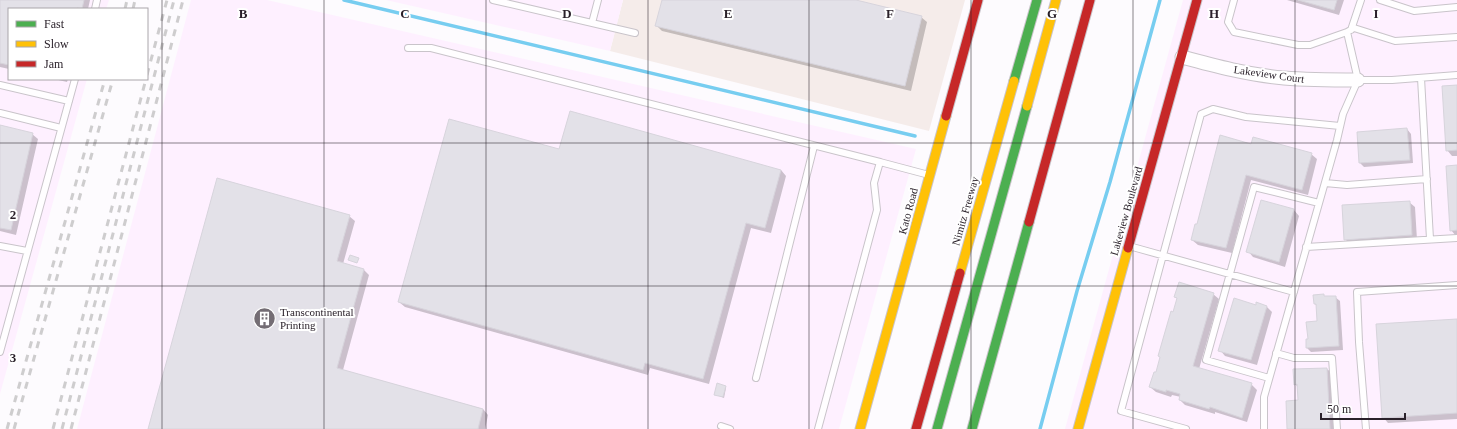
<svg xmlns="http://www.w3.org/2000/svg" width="1457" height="429" font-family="'Times New Roman',serif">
<rect width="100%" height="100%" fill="#fdfbfe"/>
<path fill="#f5ecea" d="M623,0H965L929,131L610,51Z"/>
<path fill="#fef0ff" d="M0,0H109L106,9H9V79H87L0,394Z
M191,0H267L916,149L839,429H77Z
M386,0H623L610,51Z
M1183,0H1457V429H1065Z"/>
<path fill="#0003" d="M0,0H90L88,9H9V69L0,67Z
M663,0H852L921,17L927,22L911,91L662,31L657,26Z
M1287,0H1344L1339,15Z
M54,79H68L67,82Z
M1457,86V156H1452L1447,150Z
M0,126L32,134L38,139L16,235L0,231Z
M1407,129L1411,134L1413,163L1364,167L1360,163Z
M1252,145L1311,154L1317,159L1308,195L1251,180L1232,253L1198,245L1192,240L1198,225Z
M560,151L781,170L786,176L771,233L751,228L709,384L650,368L648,375L405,307L399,302Z
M1457,166V236H1456L1451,230Z
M1409,202L1415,207L1417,240L1351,245L1345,239Z
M1294,210L1299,216L1285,267L1253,257L1248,251Z
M349,216L355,221L343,264L364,270L369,275L343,370L483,409L488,415L485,429H149Z
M1213,294L1219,299L1199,369L1251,384L1257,390L1247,422L1215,412V414L1185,405L1180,400L1181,397L1172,395L1171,397L1156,392L1150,387L1157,373L1178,299L1176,297Z
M1323,295L1326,297H1335L1340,301L1343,350L1311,352L1307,348L1309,340L1318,322L1317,306L1315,304Z
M1257,304L1267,307L1272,312L1257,365L1225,356L1220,350Z
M1457,320V419L1388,423L1383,417Z
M1327,369L1333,374L1335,429H1288L1299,401L1298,387L1295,384L1294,370Z
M725,387L726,388L724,398L715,394Z"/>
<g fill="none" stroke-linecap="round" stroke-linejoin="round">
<path stroke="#77cdf0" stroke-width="3.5" d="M344,0L915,136
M1040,429L1077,291L1110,182L1160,0"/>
</g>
<path fill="#e3e1e8" stroke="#d7d4dc" d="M0,0H84L82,9L77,8V9H9V65L0,63Z
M662,0H856L922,16L905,86L655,26Z
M1298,0H1337L1334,10Z
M1457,85V150L1446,151L1442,86Z
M570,111L781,170L765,228L746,223L703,379L645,363L643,370L398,302L449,119L559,149Z
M0,125L33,133L11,230L0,228Z
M1407,128L1410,160L1359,163L1357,132Z
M1220,135L1251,144L1253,137L1312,153L1302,190L1246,175L1226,248L1191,240L1195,224H1197Z
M1457,165V230L1450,231L1446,166Z
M217,178L350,215L337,261L364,269L337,368L483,409L478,429H148Z
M1261,200L1294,209L1279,262L1246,252Z
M1410,201L1412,235L1344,240L1342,205Z
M350,255L359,258L357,263L348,260Z
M1179,282L1214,293L1193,366L1252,383L1242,418L1210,407L1209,409L1179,400L1180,394L1166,390V392L1149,387L1154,372H1156L1160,357L1158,356L1171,311L1173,312L1177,298L1174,297Z
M1324,294V296H1336L1339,346L1306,348V339H1308L1306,322L1317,321L1316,304H1314L1313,295Z
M1234,298L1256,305V302L1267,306L1251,360L1218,351Z
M1457,319V413L1382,418L1376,324Z
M1327,368L1330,429H1287L1286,401L1298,400L1297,384L1294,385L1293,369Z
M717,383L726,386L723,397L714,395Z"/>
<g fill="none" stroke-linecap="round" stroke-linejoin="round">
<defs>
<path id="lane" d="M493,0L635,33
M1234,0L1228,22L1234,32L1298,45H1310L1347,32
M1380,0L1414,11L1457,7
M95,9L97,0
M592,23L598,0
M1351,30L1361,0
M408,48H431L880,162
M1421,78L1430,239
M1358,80H1392L1457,75
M0,85L69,101
M0,113L61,128
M1325,183L1347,185L1427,179
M0,246L27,251
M1129,246L1294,292
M1306,247L1457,238
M0,352L75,79
M1276,353L1294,358H1332L1337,429
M756,378L814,146
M1269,378L1206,360L1254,187L1319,203
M721,426L730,429
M818,429L877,210L874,183L880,162L929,175
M1186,429L1121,411L1201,114L1213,109L1246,117L1340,126
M1264,429V397L1337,140L1343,114L1358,80L1347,32L1354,28L1395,41L1457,37
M1366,429L1359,342L1357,292L1457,285"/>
<path id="street" d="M1182,57C1215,66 1249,75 1284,78C1309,80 1334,80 1358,80"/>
<path id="fast" d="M1014,81L1037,0
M937,429L1027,106
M972,429L1029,222"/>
<path id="slow" d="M1027,106L1056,0
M960,273L1014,81
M860,429L946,116
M1078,429L1128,248"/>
<path id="jam" d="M946,116L978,0
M1029,222L1090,0
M1128,248L1197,0
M916,429L960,273"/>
</defs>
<use href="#lane" stroke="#c9c4ca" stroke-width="8"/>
<use href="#street" stroke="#c9c4ca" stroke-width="15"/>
<use href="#fast" stroke="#c9c4ca" stroke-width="11"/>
<use href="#slow" stroke="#c9c4ca" stroke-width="11"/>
<use href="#jam" stroke="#c9c4ca" stroke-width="11"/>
<use href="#lane" stroke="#fffeff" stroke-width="6"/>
<use href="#street" stroke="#fffeff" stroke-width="13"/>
<use href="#fast" stroke="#4caf50" stroke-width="9"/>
<use href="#slow" stroke="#ffc107" stroke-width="9"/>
<use href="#jam" stroke="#c62828" stroke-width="9"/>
<path stroke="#cecdce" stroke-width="3" stroke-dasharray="7 7" stroke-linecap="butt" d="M125,9L127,0
M133,9L135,0
M147,75L167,0
M7,429L105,79
M14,429L113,79
M53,429L146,79
M62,429L174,0
M71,429L183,0"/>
</g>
<path fill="none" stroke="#2a212a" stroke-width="1" stroke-opacity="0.55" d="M162,0V429M324,0V429M486,0V429M648,0V429M809,0V429M971,0V429M1133,0V429M1295,0V429M0,143H1457M0,286H1457"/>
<defs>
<symbol id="building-disc" viewBox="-11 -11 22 22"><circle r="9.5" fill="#746d74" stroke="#fff"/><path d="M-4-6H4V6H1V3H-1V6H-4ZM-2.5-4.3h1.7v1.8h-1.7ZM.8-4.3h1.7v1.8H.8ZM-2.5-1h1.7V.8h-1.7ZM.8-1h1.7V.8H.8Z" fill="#fff"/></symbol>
</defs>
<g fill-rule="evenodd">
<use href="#building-disc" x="252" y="306" width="25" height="25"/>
</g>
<g text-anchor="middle" stroke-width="4" stroke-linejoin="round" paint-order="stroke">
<g font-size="11" fill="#2a212a" stroke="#fff">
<text transform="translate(1269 74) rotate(8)" y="4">Lakeview Court</text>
<text transform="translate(908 211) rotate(-75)" y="4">Kato Road</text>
<text transform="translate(965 211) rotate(-74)" y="4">Nimitz Freeway</text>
<text transform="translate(1126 211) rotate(-74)" y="4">Lakeview Boulevard</text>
</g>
<g font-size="11" fill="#2a212a" stroke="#fff" text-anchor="start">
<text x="280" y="316">Transcontinental<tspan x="280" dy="13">Printing</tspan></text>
</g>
</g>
<g font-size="13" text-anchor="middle" font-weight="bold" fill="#2a212a" stroke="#fff" stroke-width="4" stroke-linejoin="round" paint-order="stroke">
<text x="243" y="18">B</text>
<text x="405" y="18">C</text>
<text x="567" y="18">D</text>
<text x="728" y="18">E</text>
<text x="890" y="18">F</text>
<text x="1052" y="18">G</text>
<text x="1214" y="18">H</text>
<text x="1376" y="18">I</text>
<text x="13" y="219">2</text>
<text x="13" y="362">3</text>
</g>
<rect x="8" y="8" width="140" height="72" fill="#ffffff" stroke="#aaa6aa"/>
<rect x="16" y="21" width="20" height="6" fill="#4caf50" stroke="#aaa6aa"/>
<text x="44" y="28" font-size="12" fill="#2a212a">Fast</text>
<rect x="16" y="41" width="20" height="6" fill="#ffc107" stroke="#aaa6aa"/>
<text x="44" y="48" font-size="12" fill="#2a212a">Slow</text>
<rect x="16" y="61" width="20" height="6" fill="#c62828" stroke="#aaa6aa"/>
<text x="44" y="68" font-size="12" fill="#2a212a">Jam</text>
<path d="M1321 413v6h84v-6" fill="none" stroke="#2a212a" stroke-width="2"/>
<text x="1327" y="413" font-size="12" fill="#2a212a" stroke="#ffffff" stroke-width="3" paint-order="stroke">50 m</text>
</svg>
